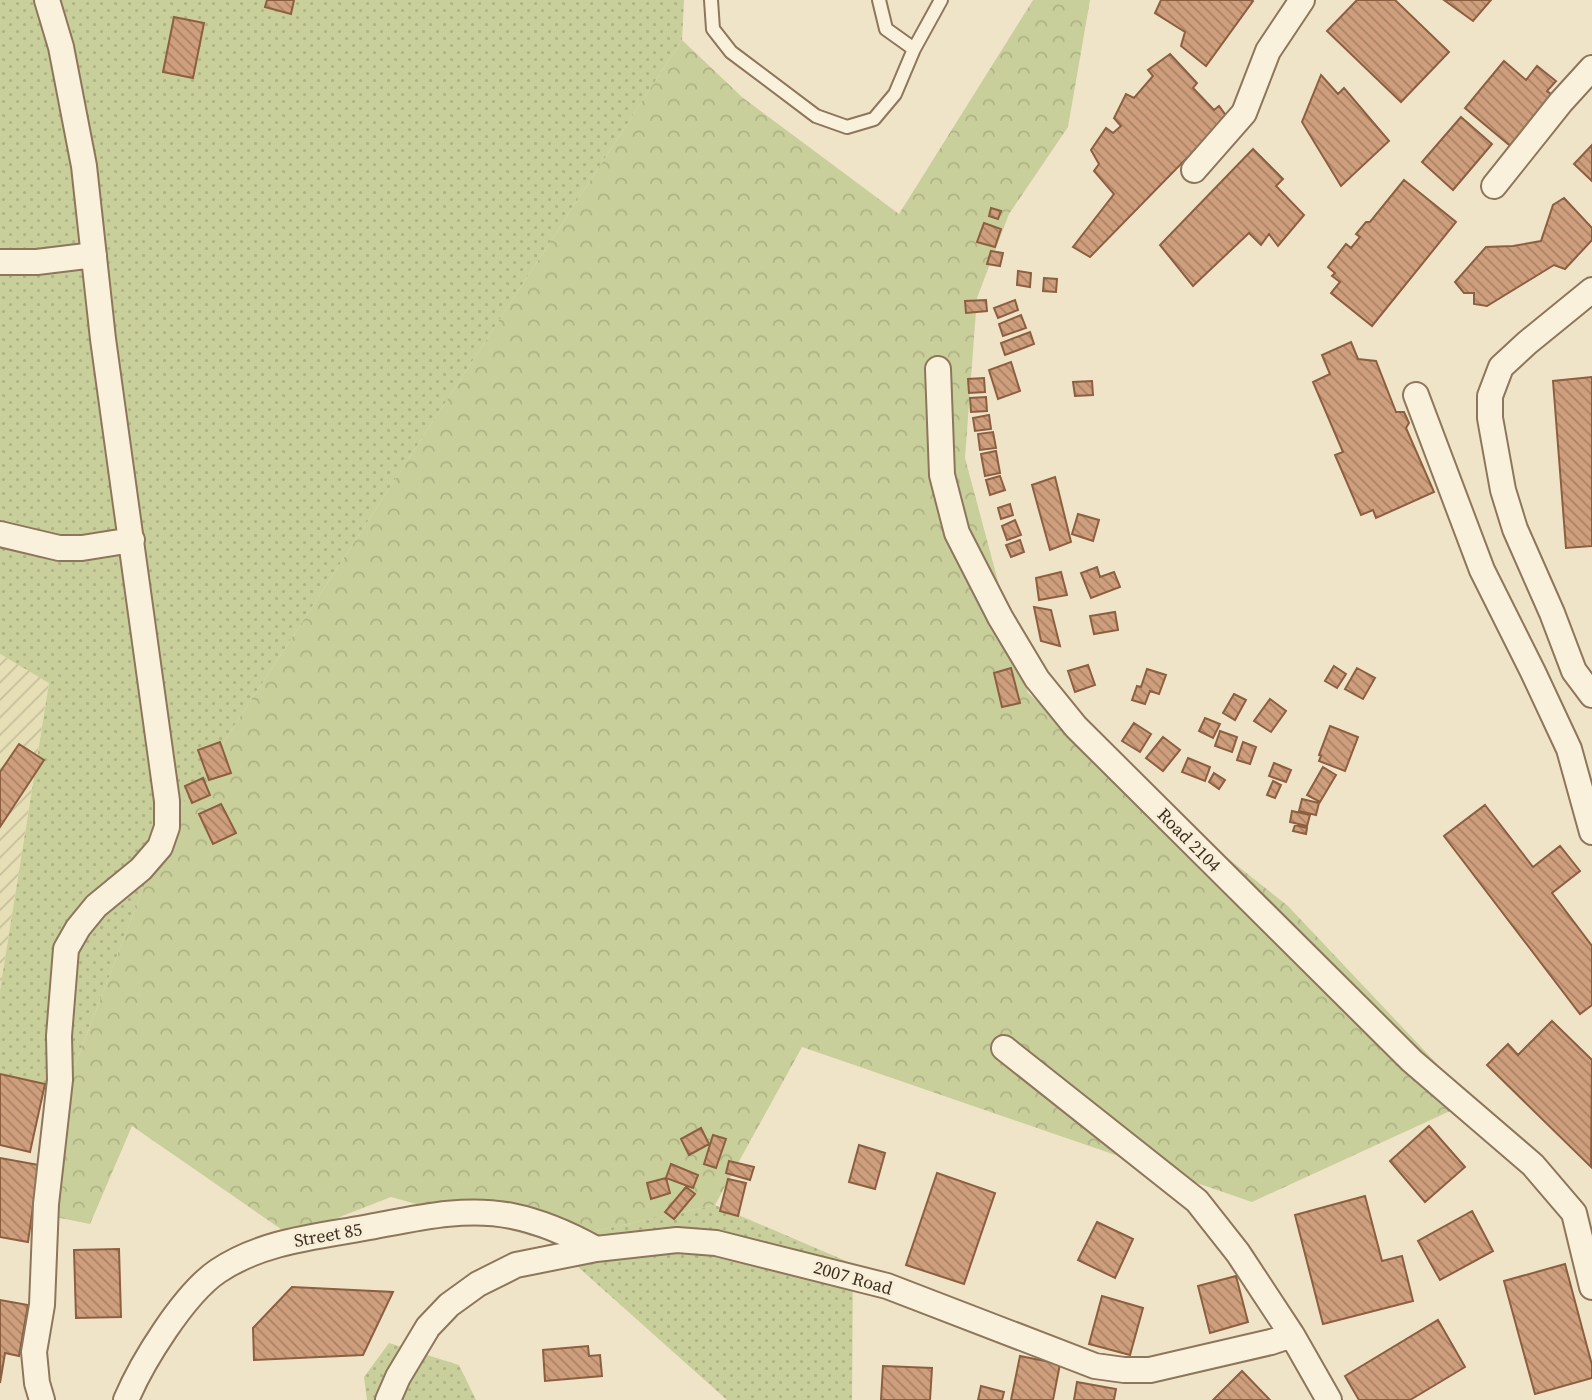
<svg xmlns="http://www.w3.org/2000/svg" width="1592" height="1400" font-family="'Source Serif 4',serif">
<defs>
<pattern id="farmland-furrows" width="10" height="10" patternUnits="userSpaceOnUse" patternTransform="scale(1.75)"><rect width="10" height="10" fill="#e6deb5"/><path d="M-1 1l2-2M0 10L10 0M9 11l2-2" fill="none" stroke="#c6bf9b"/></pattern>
<pattern id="grass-dots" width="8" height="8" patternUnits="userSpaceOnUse" patternTransform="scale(1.75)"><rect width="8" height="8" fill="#c9cf9b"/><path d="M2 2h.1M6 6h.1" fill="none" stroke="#aeb285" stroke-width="1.8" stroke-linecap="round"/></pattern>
<pattern id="forest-crowns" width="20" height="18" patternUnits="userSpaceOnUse" patternTransform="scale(1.75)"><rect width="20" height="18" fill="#c9cf9b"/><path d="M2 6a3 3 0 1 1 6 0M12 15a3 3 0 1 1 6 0" fill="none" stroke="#aeb285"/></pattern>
<pattern id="building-back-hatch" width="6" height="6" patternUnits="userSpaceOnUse" patternTransform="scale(1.75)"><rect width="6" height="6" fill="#cf9f7d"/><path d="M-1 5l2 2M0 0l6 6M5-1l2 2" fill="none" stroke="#a98266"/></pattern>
</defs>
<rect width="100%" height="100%" fill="#f0e4c8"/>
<path fill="url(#farmland-furrows)" d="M0,654L49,682L0,990Z"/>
<path fill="url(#grass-dots)" d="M0,0H684L682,40L165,832L66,1088L0,1077V990L49,683L0,654Z
M715,1205L853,1264L852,1400H727L549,1241Z
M389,1343L459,1365L476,1400H367L364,1377Z"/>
<path fill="url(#forest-crowns)" d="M1033,0H1090L1068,127L1009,214L977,298L965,458L1028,693L1129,780L1288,906L1472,1101L1252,1202L802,1047L715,1205L549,1241L391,1197L291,1236L132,1126L90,1224L50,1216L66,1088L165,832L682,40L742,97L899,214Z"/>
<path fill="url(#building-back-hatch)" stroke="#8d5f41" stroke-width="2" d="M267,0H294L291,14L265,7Z
M1161,0H1252L1253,1L1206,66L1181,46L1185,32L1155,13Z
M1357,0H1395L1449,52L1401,102L1327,31Z
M1444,0H1491L1473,21Z
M174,17L204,23L193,78L163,72Z
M1170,54L1197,83L1193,88L1214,110L1219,106L1227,117L1090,257L1073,247L1114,194L1094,171L1099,164L1091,150L1106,128L1113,133L1121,126L1114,118L1126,94L1134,98L1153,76L1148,70Z
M1504,61L1526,80L1537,66L1556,81L1547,91L1556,98L1514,149L1465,108Z
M1321,75L1338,94L1344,88L1389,141L1341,186L1302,122Z
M1461,117L1492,144L1453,190L1422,162Z
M1592,145V181L1574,164Z
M1253,149L1283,179L1276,186L1304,215L1278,246L1269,234L1261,245L1249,233L1193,286L1160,245Z
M1404,180L1456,222L1372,326L1331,293L1340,282L1332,276L1335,273L1328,267L1346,244L1351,248L1360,237L1356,234L1366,222H1370Z
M1564,198L1592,228V240L1565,269L1554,265L1487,306L1474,304V293H1464L1455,282L1486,247L1513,246L1541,241L1553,205Z
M991,208L1001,211L998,219L989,216Z
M984,223L1001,229L995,247L977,242Z
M991,251L1003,253L1000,266L987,264Z
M1018,271L1031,273L1030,287L1017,285Z
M1044,278L1057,279L1056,292L1043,291Z
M986,300L987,311L966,313L965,301Z
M1015,300L1018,310L998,318L994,308Z
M1021,315L1026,328L1003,336L999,324Z
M1030,332L1034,344L1005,355L1001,343Z
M1351,342L1358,359L1376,361L1396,412H1404L1409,423L1406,428L1434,492L1376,518L1373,510L1361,515L1335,455L1343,452L1313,382L1330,374L1322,355Z
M1011,362L1020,391L998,399L989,370Z
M1592,377V546L1566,548L1553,381Z
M984,378L985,392L969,393L968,379Z
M1092,381L1093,395L1075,396L1073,382Z
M986,397L987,411L971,412L970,398Z
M989,415L991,429L975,431L973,418Z
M993,432L996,448L980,450L978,434Z
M996,451L1000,473L985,476L981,454Z
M1000,476L1005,490L990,495L986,480Z
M1055,477L1071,542L1050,550L1032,485Z
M1010,504L1013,515L1001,519L998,508Z
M1078,514L1099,520L1093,541L1072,534Z
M1015,520L1021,535L1007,540L1002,526Z
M1020,540L1024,552L1011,557L1006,545Z
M1097,567L1100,577L1114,572L1120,587L1091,598L1081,573Z
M1061,572L1067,595L1039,600L1036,578Z
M1034,607L1051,610L1060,646L1041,641Z
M1115,612L1118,630L1094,634L1090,616Z
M1088,665L1095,685L1075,692L1068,671Z
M1334,666L1346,674L1337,688L1325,681Z
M1011,668L1020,703L1002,707L994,673Z
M1357,668L1375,678L1363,699L1345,689Z
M1147,669L1166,675L1159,694L1150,691L1145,704L1132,700L1137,686L1141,687Z
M1234,694L1246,700L1235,720L1223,713Z
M1270,699L1286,711L1271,732L1254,721Z
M1205,718L1220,724L1213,738L1199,731Z
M1134,723L1151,734L1140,752L1122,741Z
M1330,726L1358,737L1345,771L1319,761L1321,756L1319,755Z
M1220,731L1237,737L1232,752L1215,746Z
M1163,737L1180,750L1163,771L1146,758Z
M220,742L231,773L209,780L198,750Z
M1243,742L1256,747L1250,764L1237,760Z
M19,744L44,760L0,827V772Z
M1188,758L1210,767L1205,781L1182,772Z
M1274,763L1291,770L1286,782L1269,776Z
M1323,767L1336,775L1320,802L1307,795Z
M1214,773L1225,780L1219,789L1209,782Z
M203,778L210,795L192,803L185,786Z
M1273,781L1281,785L1275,798L1267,795Z
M1302,799L1319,803L1316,815L1299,811Z
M221,804L236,833L213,844L199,814Z
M1485,805L1533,867L1560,846L1580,871L1552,893L1592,946V1005L1580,1014L1444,836Z
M1292,811L1310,815L1307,826L1290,822Z
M1295,825L1307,828L1306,834L1293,831Z
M1552,1021L1592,1060L1591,1167L1487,1065L1508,1044L1518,1055Z
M0,1074L45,1084L30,1152L0,1145Z
M1429,1126L1465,1167L1425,1202L1390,1161Z
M701,1128L709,1144L689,1155L681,1139Z
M713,1135L726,1139L716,1168L704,1164Z
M859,1145L885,1153L875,1189L849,1182Z
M0,1158L39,1165L28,1242L0,1237Z
M729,1161L754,1167L750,1180L726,1173Z
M671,1164L698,1175L693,1188L666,1178Z
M937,1173L995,1193L964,1284L906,1265Z
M666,1178L670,1193L651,1199L647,1183Z
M728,1179L746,1183L738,1216L720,1211Z
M686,1187L695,1194L674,1219L665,1212Z
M1365,1196L1382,1261L1402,1256L1413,1301L1323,1324L1295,1215Z
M1472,1211L1493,1251L1440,1280L1418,1241Z
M1097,1222L1133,1239L1115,1278L1078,1260Z
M119,1249L121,1317L76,1318L74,1250Z
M1565,1264L1592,1365V1378L1535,1394L1504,1281Z
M1236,1276L1248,1322L1210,1333L1198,1286Z
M292,1287L393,1292L363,1355L254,1360L253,1328Z
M1102,1296L1143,1308L1130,1355L1089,1344Z
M0,1300L28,1305L19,1356L5,1353L0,1383Z
M1438,1320L1465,1367L1410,1400H1359L1345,1376Z
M588,1346L589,1356L600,1355L602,1376L545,1381L543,1350Z
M1020,1356L1060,1364L1053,1400H1011Z
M883,1366L932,1368L930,1400H881Z
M1242,1371L1270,1400H1213Z
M1077,1382L1116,1389L1114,1400H1074Z
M981,1386L1004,1392L1002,1400H978Z"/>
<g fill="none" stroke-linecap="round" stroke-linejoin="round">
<defs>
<path id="service" d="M711,0L713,29L731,52L816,116L847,127L874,119L895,94L914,49L941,0
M879,0L886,29L914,49"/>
<path id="minor" d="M1194,170L1244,113L1268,51L1302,0
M1494,186L1561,102L1592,68
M0,262H37L94,255
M1592,290L1527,343L1501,367L1490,396V418L1503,490L1515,529L1552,613L1574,671L1592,695
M938,369L942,475L957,533L1000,617L1037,679L1076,727L1412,1061L1533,1165L1574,1213L1592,1287
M1416,395L1482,570L1533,672L1569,749L1592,832
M0,534L59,548H82L132,540
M1004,1048L1197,1201L1238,1253L1292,1335
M42,1400L37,1383L34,1352L42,1305L46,1204L60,1080L59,1036L66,949L78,928L96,906L141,869L160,847L167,827V801L103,339L84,166L61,47L47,0
M126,1400C142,1362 184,1294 218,1271C261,1242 314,1237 364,1228C413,1219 463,1206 512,1216C542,1222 569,1234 596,1249
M388,1400L398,1377L428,1327L449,1305L478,1284L516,1265L596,1249L677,1240L716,1243L887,1286L1095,1366L1124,1370H1150L1271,1342L1292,1335L1329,1400"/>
</defs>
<use href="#service" stroke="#8d765c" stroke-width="16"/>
<use href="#minor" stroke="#8d765c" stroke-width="28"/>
<use href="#service" stroke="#faf1dc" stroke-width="12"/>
<use href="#minor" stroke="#faf1dc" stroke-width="24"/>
</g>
<g text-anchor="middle" stroke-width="6" stroke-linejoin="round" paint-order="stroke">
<g font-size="18" fill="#3d2e20" stroke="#f7eed8">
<text transform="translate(1189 840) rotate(45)" y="6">Road 2104</text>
<text transform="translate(328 1235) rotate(-10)" y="6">Street 85</text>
<text transform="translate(853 1278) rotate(16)" y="6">2007 Road</text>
</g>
</g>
</svg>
